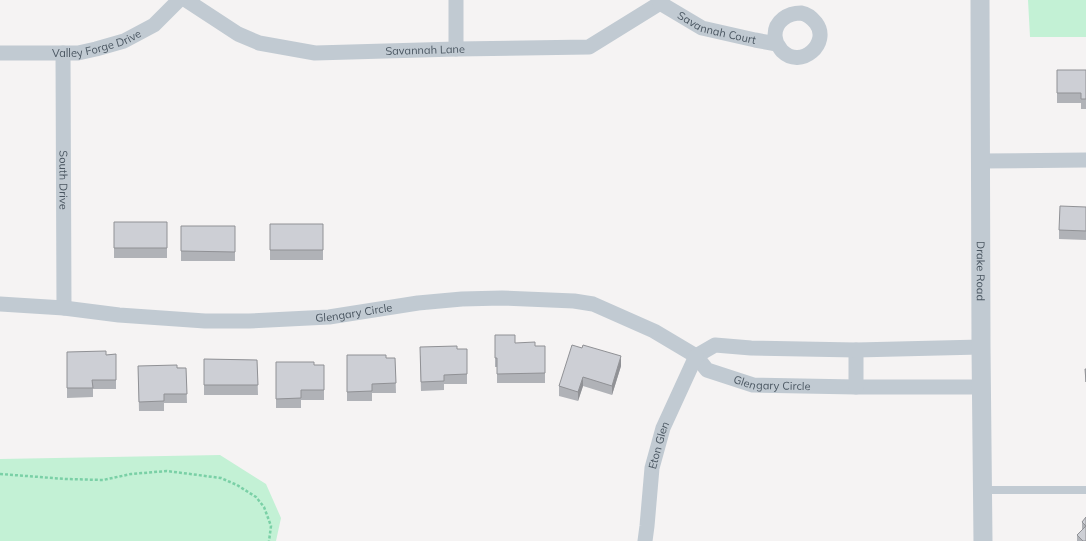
<svg xmlns="http://www.w3.org/2000/svg" width="1086" height="541" font-family="Mulish,sans-serif">
<rect width="100%" height="100%" fill="#f5f3f3"/>
<path fill="#c3f1d5" d="M1028,0H1086V37H1030Z
M220,455L266,484L281,518L276,541H0V459Z"/>
<g fill="none" stroke-linecap="round" stroke-linejoin="round">
<path stroke="#7ad0a6" stroke-width="2.5" stroke-dasharray="3 2" stroke-linecap="butt" d="M0,474L66,479L103,480L131,474L167,471L221,478L237,485L256,497L264,507L271,526L269,541"/>
<path stroke="#c1cad2" stroke-width="8" d="M982,490H1086"/>
<g stroke="#c1cad2" stroke-width="15">
<path id="s1" d="M186,0L238,34L259,43L315,53L456,49L589,47L660,3L662,0"/>
<path d="M456,0V49"/>
<path id="s2" d="M660,3L702,28L755,40L777,44C779,46 780,49 782,51C801,70 831,43 816,23C812,18 807,14 801,13C788,13 775,21 775,35C775,38 776,41 777,44"/>
<path id="s3" d="M0,53H78L96,49L124,41L154,25L179,0"/>
<path id="s4" d="M63,53L64,308"/>
<path d="M980,161L1086,160"/>
<path id="s5" d="M0,304L64,308L119,315L205,321H249L329,317L418,303L462,299L502,298L574,301L593,304L654,331L696,356L707,370L753,385L856,387H981"/>
<path d="M856,350V387"/>
<path d="M696,356L715,345L751,348L856,350L981,347"/>
<path id="s6" d="M645,541L647,526L652,468L663,428L696,356"/>
</g>
<path stroke="#c1cad2" stroke-width="19" id="s7" d="M980,0L981,347L983,541"/>
</g>
<path fill="#b0b2b7" d="M1057,70H1086V109H1081V103H1057Z
M1086,207V240L1059,239V230Z
M114,222H167V258H114Z
M270,224H323V260H270Z
M181,226H235V261H181Z
M495,335L515,343L535,346H545V383H497V367H495Z
M582,348L621,366L612,395L583,386L578,401L559,396V386Z
M467,349V384H444V390L421,391L420,356Z
M67,352L106,355L116,354V389H93V397L67,398Z
M347,355L386,358H395L396,393H372V401H347Z
M204,359L257,360L258,395H204Z
M276,362L314,365H324V400H301V408H276Z
M138,366L186,368L187,403H164V411H139Z
M1086,517V541H1077V535L1082,530V522Z"/>
<path fill="#909195" d="M621,356V366L612,395V386Z
M583,377V386L578,401V392Z"/>
<path fill="#cdcfd5" stroke="#909195" d="M1057,70H1086V99H1081V93H1057Z
M1060,206L1086,207V231L1059,230Z
M114,222H167V248H114Z
M270,224H323V250H270Z
M181,226H235V252L181,251Z
M495,335H515V343L535,342V346H545V373L497,374V358H495Z
M572,345L582,348L583,345L621,356L612,386L583,377L578,392L559,386Z
M457,346V349H467V374L444,375V381L421,382L420,347Z
M106,351V355L116,354V380H92L93,388H67V352Z
M347,355H386V358H395L396,383L372,384V391L347,392Z
M204,359L257,360L258,385H204Z
M276,362H314V365H324V390H301V398L276,399Z
M177,365V368H186L187,394H164V401L139,402L138,366Z
M1085,369H1086V382Z
M1086,517V541H1083L1077,535L1086,526L1082,522Z"/>
<g text-anchor="middle" stroke-width="3" stroke-linejoin="round" paint-order="stroke">
<g font-size="11" fill="#4a5661" stroke="#fff">
<text dy="4" stroke="none"><textPath href="#s2" startOffset="63">Savannah Court</textPath></text>
<text dy="4" stroke="none"><textPath href="#s3" startOffset="98">Valley Forge Drive</textPath></text>
<text dy="4" stroke="none"><textPath href="#s1" startOffset="252">Savannah Lane</textPath></text>
<text dy="4" stroke="none"><textPath href="#s4" startOffset="127">South Drive</textPath></text>
<text dy="4" stroke="none"><textPath href="#s7" startOffset="271">Drake Road</textPath></text>
<text dy="4" stroke="none"><textPath href="#s5" startOffset="355">Glengary Circle</textPath></text>
<text dy="4" stroke="none"><textPath href="#s5" startOffset="796">Glengary Circle</textPath></text>
<text dy="4" stroke="none"><textPath href="#s6" startOffset="97">Eton Glen</textPath></text>
</g>
</g>
</svg>
